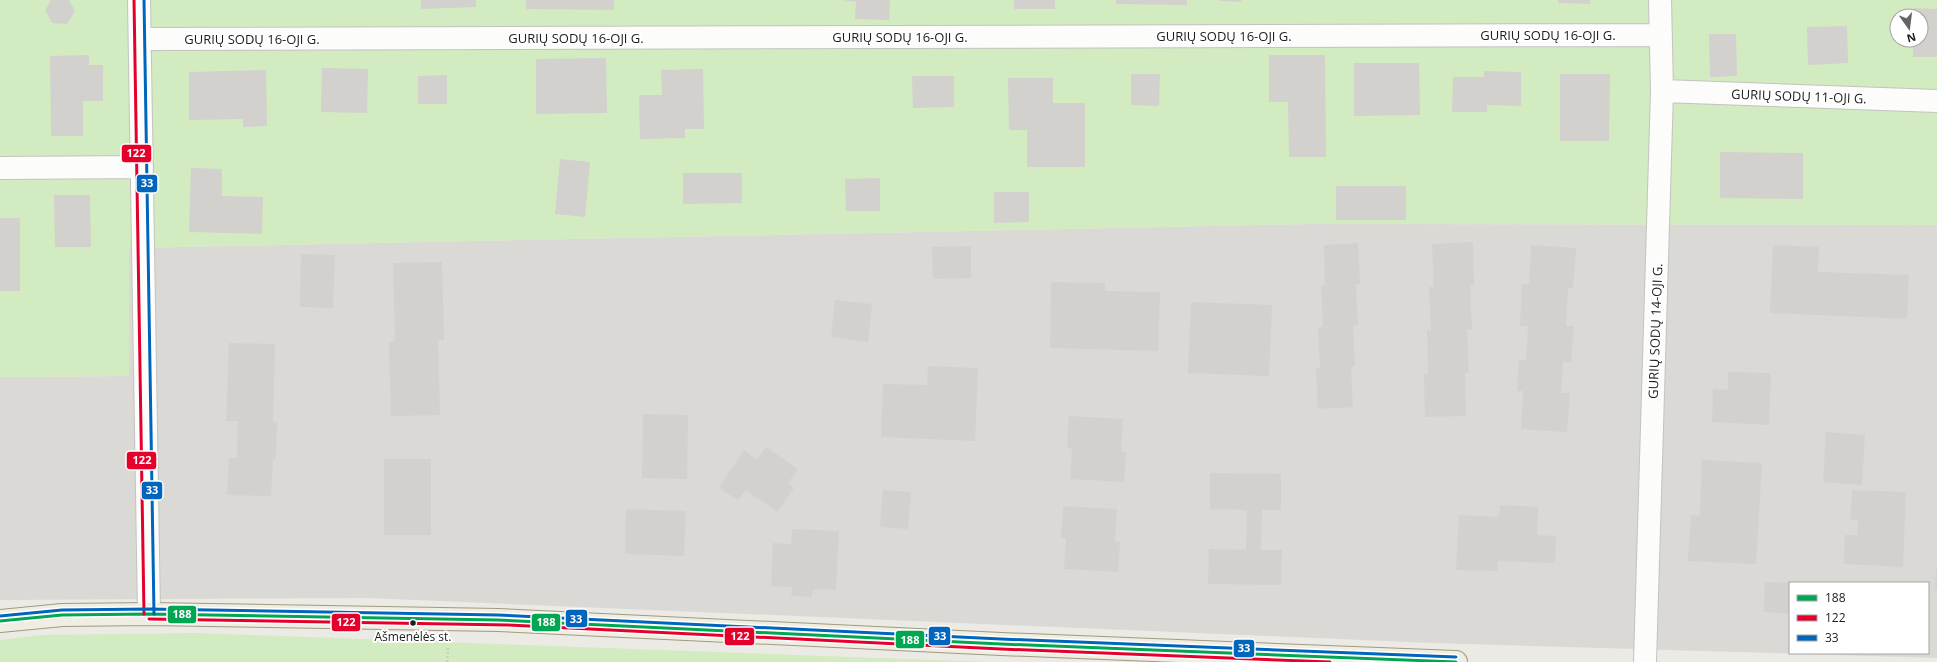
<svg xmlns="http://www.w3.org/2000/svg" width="1937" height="662" font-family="'Open Sans',sans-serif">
<rect width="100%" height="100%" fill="#ebeae4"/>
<path fill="#dad9d6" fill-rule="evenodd" d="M1313,224L1937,225V658L1433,643L369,598L0,600V377L129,376V248ZM1790,583H1928V653H1790Z"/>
<path fill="#d2ebc1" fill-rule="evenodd" d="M0,0H1937V225L1313,224L129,248V376L0,377ZM1897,16H1921V40H1897Z
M196,633L988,662H0V640L42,635Z"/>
<path fill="#d3d1cd" d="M51,0H69L75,11L67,24L52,23L45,10Z
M421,0H476V7L421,9Z
M526,0H614V10L526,9Z
M841,0H890L889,20L855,19L856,2Z
M1014,0H1055V9H1014Z
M1116,0H1187V5L1116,4Z
M1220,0H1241V2L1220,1Z
M1558,0H1590V4L1558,3Z
M1914,8L1937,9V57H1913V40H1921V16H1914Z
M1847,26L1848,63L1808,65L1807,27Z
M1709,34H1736L1737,76L1710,77Z
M89,55V65H103V101H83V136H51L50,56Z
M1269,55H1325L1326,157H1289L1288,102H1269Z
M606,58L607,113L536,114V59Z
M1354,63H1419L1420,115L1354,116Z
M322,68L368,69L367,113L321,112Z
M703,69L704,129H685V138L640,139L639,95H662L661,70Z
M266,70L267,126L243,127V119L189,120V72Z
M1484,71L1521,72V106L1487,105V112H1452L1453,77H1484Z
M1131,74H1160L1159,106L1131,105Z
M1560,74H1610L1609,141H1560Z
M447,75V104H418V76Z
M912,76H954V107L913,108Z
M1008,78H1053V103H1085V167H1027V130H1009Z
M1720,152L1803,153V199L1720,198Z
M560,159L590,162L585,217L555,214Z
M191,168L222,169V196L263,197L262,234L189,232Z
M683,173H742V203L683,204Z
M880,178V211H846L845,179Z
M1336,186H1406V220H1336Z
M994,192H1029V222L994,223Z
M54,195H90L91,247H55Z
M0,218H20V291H0Z
M1473,242L1474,285H1470L1472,329H1467L1469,373H1465L1466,416L1425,417L1424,375L1428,374L1427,330L1431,331L1429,287H1434L1432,244Z
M1358,243L1360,284H1356L1358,325H1353L1355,366L1351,367L1353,407L1318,409L1316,368H1320L1318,327H1323L1321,286L1325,285L1324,245Z
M1531,245L1576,248L1573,289L1568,288L1566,326H1574L1571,363L1563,362L1561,393H1570L1567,432L1521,429L1523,391H1517L1519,360H1526L1528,326H1520L1522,284H1529Z
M1773,245L1819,247L1818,272L1909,275L1907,319L1770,313Z
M971,246V278L933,279L932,247Z
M301,254L335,255L333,308L300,307Z
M442,262L444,340H438L440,415L391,416L389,342L395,341L393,263Z
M1051,282L1105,283V291L1160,292L1158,351L1050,348Z
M835,300L872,304L868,342L831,337Z
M1191,302L1272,305L1269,376L1188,373Z
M229,343L275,344L273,422L277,423L276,459H273L271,496L227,495L229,458H237L238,421H226Z
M928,366L978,368L975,441L881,437L883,384L927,385Z
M1728,372L1771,373L1769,425L1712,422L1713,389L1728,390Z
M643,414L688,415L687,479L642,478Z
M1069,416L1123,419L1121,451L1126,452L1124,482L1070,479L1072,449L1067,448Z
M1826,432L1865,435L1862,485L1823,482Z
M766,447L798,469L788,483L794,488L777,512L746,490L738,500L719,488L744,450L757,460Z
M384,459H431V535H384Z
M1702,460L1762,463L1756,564L1688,561L1691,515L1700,516Z
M1210,473L1281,474V510H1262L1261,550H1282L1281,585L1208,584L1209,549L1246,550L1247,510L1210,509Z
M883,490L911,492L908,529L880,527Z
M1852,490L1906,492L1903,567L1844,564L1845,535H1857L1858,520H1850Z
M1500,505L1538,507L1537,535L1556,536L1555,563L1498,561L1497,571L1456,570L1459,515L1499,517Z
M1063,506L1117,509L1115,542L1120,541L1118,572L1064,569L1066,539L1061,538Z
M626,509L686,511L684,556L625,554Z
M792,529L839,531L836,590L813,589L812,597L791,596L792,587L771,586L773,543L791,544Z
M1936,570H1937V589H1935Z
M1765,582L1790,583V614L1764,612Z"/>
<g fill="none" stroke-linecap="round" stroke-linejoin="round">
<defs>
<path id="minor" d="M139,0L149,614
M140,39L1661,35
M1662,91L1937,101
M0,168L142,167
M1645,662L1662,91L1660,0"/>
<path id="primary" d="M0,621L62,615L149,614L498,620L1001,644L1456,662"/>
</defs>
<use href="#minor" stroke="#c3c3c0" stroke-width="24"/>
<use href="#primary" stroke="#a19a81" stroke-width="24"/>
<path stroke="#d7c9c3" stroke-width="2.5" stroke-dasharray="2 2" stroke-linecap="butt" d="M447,662L448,647"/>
<use href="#minor" stroke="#fcfcfb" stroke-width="22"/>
<use href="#primary" stroke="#f0ede3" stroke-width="22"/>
<defs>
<path id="bus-1" d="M0,621L62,615L149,614L498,620L1001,644L1456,662"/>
<path id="bus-2" d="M134,0L144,614
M149,619L508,625L1001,649L1330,662"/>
<path id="bus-3" d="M144,0L154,614
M0,616L62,610L149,609L498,615L1001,639L1456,657"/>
</defs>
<use href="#bus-1" stroke="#fff" stroke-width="6"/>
<use href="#bus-2" stroke="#fff" stroke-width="6"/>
<use href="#bus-3" stroke="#fff" stroke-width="6"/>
<use href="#bus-1" stroke="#00a651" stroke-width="3"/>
<use href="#bus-2" stroke="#e4002b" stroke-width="3"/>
<use href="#bus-3" stroke="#0065bd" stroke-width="3"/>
</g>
<circle fill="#1c1c1c" stroke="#fff" stroke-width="1.5" cx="413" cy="623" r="3.5"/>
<g text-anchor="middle" stroke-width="4" stroke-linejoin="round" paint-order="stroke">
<g font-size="12" fill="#1c1c1c" stroke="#fff">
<text x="413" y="641">Ašmenėlės st.</text>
</g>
<g font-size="13" fill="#1c1c1c" stroke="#fff">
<text x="1548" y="40">GURIŲ SODŲ 16-OJI G.</text>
<text x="1224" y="41">GURIŲ SODŲ 16-OJI G.</text>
<text x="900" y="42">GURIŲ SODŲ 16-OJI G.</text>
<text x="576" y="43">GURIŲ SODŲ 16-OJI G.</text>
<text x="252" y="44">GURIŲ SODŲ 16-OJI G.</text>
<text transform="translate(1799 96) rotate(2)" y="5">GURIŲ SODŲ 11-OJI G.</text>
<text transform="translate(1655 331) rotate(-88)" y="5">GURIŲ SODŲ 14-OJI G.</text>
</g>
</g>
<g stroke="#fff" stroke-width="1.5">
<rect x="121" y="144" width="31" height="19" rx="4" fill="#e4002b"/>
<rect x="136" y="174" width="22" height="19" rx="4" fill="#0065bd"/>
<rect x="126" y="451" width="31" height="19" rx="4" fill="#e4002b"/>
<rect x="141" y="481" width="22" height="19" rx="4" fill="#0065bd"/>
<rect x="167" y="605" width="30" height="19" rx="4" fill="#00a651"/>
<rect x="565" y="609" width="23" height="19" rx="4" fill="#0065bd"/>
<rect x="331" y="613" width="30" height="19" rx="4" fill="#e4002b"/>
<rect x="531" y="613" width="30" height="19" rx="4" fill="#00a651"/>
<rect x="928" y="626" width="23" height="20" rx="4" fill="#0065bd"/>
<rect x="724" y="627" width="31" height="19" rx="4" fill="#e4002b"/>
<rect x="895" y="630" width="30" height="19" rx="4" fill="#00a651"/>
<rect x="1233" y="639" width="22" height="19" rx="4" fill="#0065bd"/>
</g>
<g font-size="11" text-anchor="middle" font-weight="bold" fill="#fff">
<text x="136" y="157">122</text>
<text x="147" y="187">33</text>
<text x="142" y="464">122</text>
<text x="152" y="494">33</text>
<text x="182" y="618">188</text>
<text x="576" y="623">33</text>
<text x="346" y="626">122</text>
<text x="546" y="626">188</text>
<text x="940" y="640">33</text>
<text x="740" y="640">122</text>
<text x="910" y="644">188</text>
<text x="1244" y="652">33</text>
</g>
<rect x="1789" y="582" width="140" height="72" fill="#ffffff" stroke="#a4a4a4"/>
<rect x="1797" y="595" width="20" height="6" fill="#00a651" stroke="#a4a4a4"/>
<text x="1825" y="602" font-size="12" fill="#1c1c1c">188</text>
<rect x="1797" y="615" width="20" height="6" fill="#e4002b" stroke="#a4a4a4"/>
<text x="1825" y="622" font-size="12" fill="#1c1c1c">122</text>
<rect x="1797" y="635" width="20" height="6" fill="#0065bd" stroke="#a4a4a4"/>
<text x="1825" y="642" font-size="12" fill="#1c1c1c">33</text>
<g transform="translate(1909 28) rotate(166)"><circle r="19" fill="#ffffff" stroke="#a4a4a4"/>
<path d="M0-3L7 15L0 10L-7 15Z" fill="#646462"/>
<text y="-6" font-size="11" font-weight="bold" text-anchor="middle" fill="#1c1c1c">N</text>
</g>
</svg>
